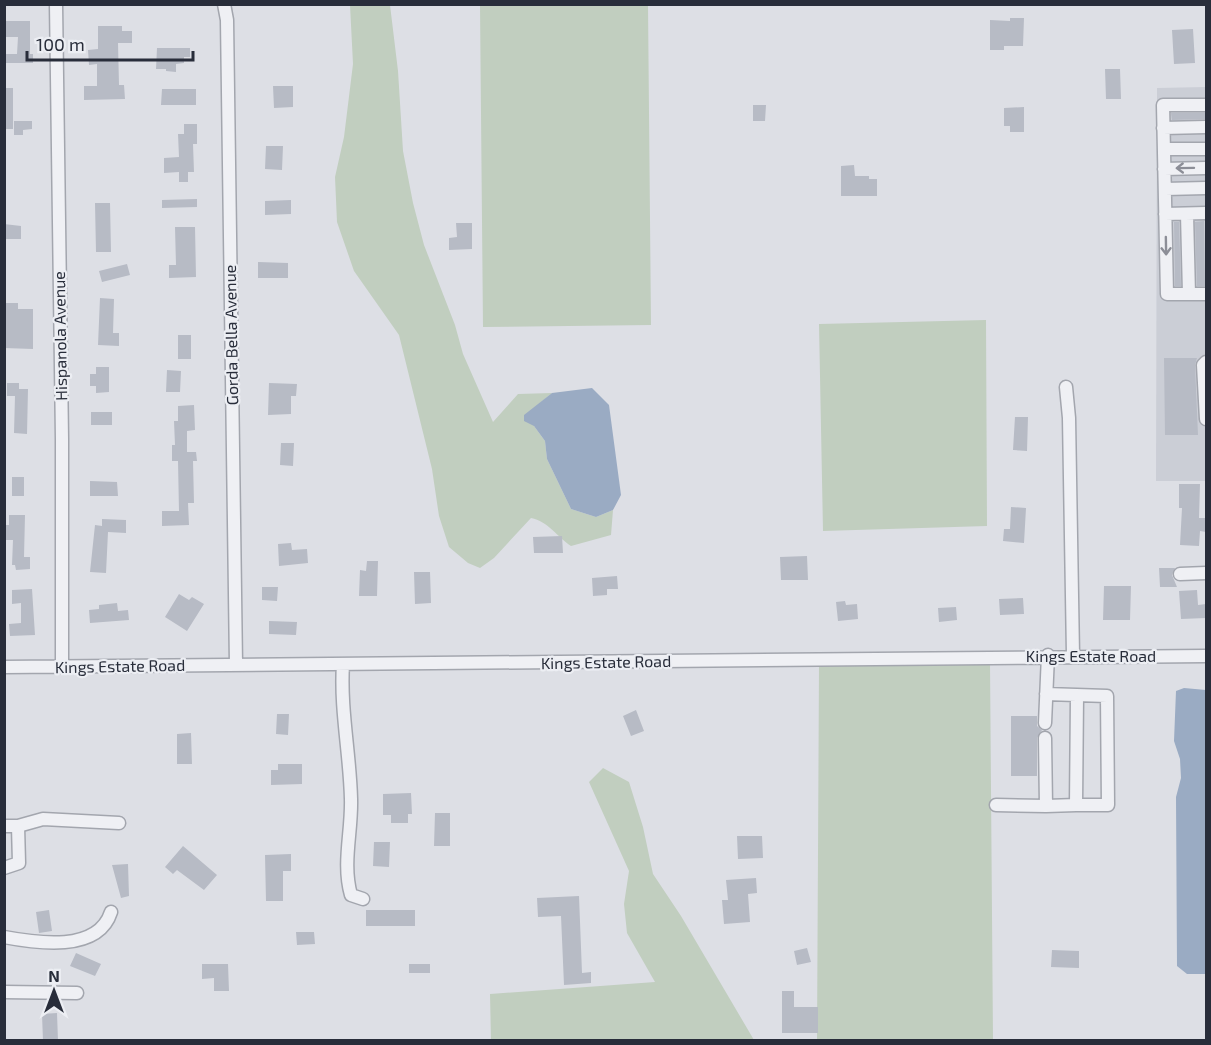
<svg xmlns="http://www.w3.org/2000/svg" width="1211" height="1045" font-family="'Exo 2',sans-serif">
<rect width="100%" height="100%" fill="#dddfe5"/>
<path fill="#cbced6" d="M1206,87V481H1156L1157,88Z"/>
<path fill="#c1cebf" d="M350,5H390L398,71L403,151L413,203L424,245L455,325L463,354L493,422L518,394L552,393L540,403L534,426L545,441L547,459L571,509L596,517L613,510L611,535L571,546C557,537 548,521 531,518L494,558L480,568L468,563L449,547L439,516L432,469L399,335L354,271L337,222L335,177L344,137L353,64Z
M480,5H648L651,325L483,327Z
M986,320L987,526L823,531L819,324Z
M990,663L993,1040H817L819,666Z
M603,768L629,782L643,827L653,874L681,916L754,1040H491L490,994L655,982L627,933L624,904L629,871L589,782Z"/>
<path fill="#9aabc3" d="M592,388L609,405L621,495L613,510L596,517L571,509L547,459L545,441L534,426L524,421V415L552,393Z
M1184,688L1206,690V974H1187L1177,966L1176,797L1181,778L1180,759L1174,741L1176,691Z"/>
<path fill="#b7bbc5" d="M1010,18H1024L1023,46H1004V50H990V20L1010,21Z
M4,21H30V54H33V63H4V54H17L18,37H4Z
M98,26H122V31H132V43H118L119,85H124L125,99L84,100V86H97V64L89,65L88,50L98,49Z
M1193,29L1195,63L1174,64L1172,30Z
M157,48H190V57H184V63L176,64V72L166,71V69H156Z
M1105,69H1120L1121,99H1106Z
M273,86H293V107L274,108Z
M4,88H13V129H4Z
M162,89H196V105H161Z
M753,105H766L765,121H753Z
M1024,107V132H1010V126H1004V108Z
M1171,113H1205V119L1172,120Z
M14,121H32V129L23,130V135H14Z
M184,124H197V144H193L194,172H188V182H179V172L164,173V158L179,157L178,134H184Z
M266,146H283L282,170L265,169Z
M854,165L855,176H869V179H877V196H841V166Z
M197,199V207L162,208V200Z
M291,200V214L265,215V201Z
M95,203H110L111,252H96Z
M1204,221L1205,286H1197L1195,222Z
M1174,222H1179L1181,286H1175Z
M456,223H472V249L449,250V238L457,237Z
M4,224L21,226V239H4Z
M175,227H195L196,277L169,278V265H176Z
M258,262L288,263V278H258Z
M127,264L130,275L102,282L99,271Z
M100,298L114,299L113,333H119V346L98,345Z
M4,303H18V309H33V349L4,348Z
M178,335H191V359H178Z
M1164,358H1197L1195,365L1198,435H1165Z
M96,367H109V392L96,393V386H90V374H96Z
M167,370L181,371L180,392H166Z
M7,383H19V389H28L27,434L14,433L15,396H7Z
M269,383L297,384L296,396H291V414L268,415Z
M194,405L195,430L187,431V452H196L197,461H193L194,503H188L189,525L162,526V511H179L178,461H172V445H175L174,421H178V406Z
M91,412H112V425H91Z
M1015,417H1028L1027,451L1013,450Z
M281,443H294L293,466L280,465Z
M12,477H24V496H12Z
M90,481L117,482L118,496H90Z
M1179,484H1200L1199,518H1206V532L1200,531L1199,546L1180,545L1182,508H1179Z
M1011,507L1026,508L1024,543L1003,541L1004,529H1010Z
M9,515H25L24,557H30V569L16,570L15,565H12L13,540H4V525H9Z
M102,519L126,520V533L108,532L106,573L90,572L95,525L102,526Z
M562,536L563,553H534L533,537Z
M291,543L292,550L307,549L308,563L279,566L278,544Z
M807,556L808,580H781L780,557Z
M367,561H378L377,596H359L360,570L366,571Z
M1159,568H1175L1172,575L1177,587H1160Z
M414,572H430L431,603L415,604Z
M617,576L618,589H607V595L593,596L592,578Z
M1104,586H1131L1130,620H1103Z
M262,587H278L277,601L262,600Z
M32,589L35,635L10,636L9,624L21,623V603L12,604V590Z
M1197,590L1198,605L1206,604V618L1181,619L1179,591Z
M179,594L189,600L192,597L204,604L187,631L165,617Z
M1023,598L1024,614L1000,615L999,599Z
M845,601L846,605L857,604L858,619L838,621L836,602Z
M117,603L118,611L128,610L129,620L90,623L89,610L99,609V605Z
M956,607L957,620L939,622L938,608Z
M269,621L297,622L296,635L269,634Z
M636,710L644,731L631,736L623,716Z
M277,714H289L288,735L276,734Z
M1011,716H1037V726L1042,730L1037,738V776H1011Z
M191,733L192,764H177V734Z
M278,764H302V784L271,785V770H278Z
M411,793L412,814H408V823H391V815H383V794Z
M435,813H450V846H434Z
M737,836H762L763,858L738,859Z
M374,842H390L389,867L373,866Z
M183,846L217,875L204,890L177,870L173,874L165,867Z
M291,854V871H283V901H266L265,855Z
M128,864L129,896L121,898L112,865Z
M756,878L757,893L748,894L750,922L724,924L722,900H728L726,880Z
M579,896L582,973L591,972V983L564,985L561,916L538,917L537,898Z
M49,910L52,931L39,933L36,912Z
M366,910H415V926H366Z
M296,932H314L315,944L297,945Z
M807,948L811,962L797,965L794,951Z
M1052,950L1079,951V968L1051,967Z
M76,953L101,964L95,976L70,966Z
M202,964H228L229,991H214V978L202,979Z
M409,964H430V973H409Z
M782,991H794V1007H818V1033H782Z
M57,1013L58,1041H43L42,1014Z"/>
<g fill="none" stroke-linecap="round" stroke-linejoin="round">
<defs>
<path id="minor" d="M56,4L62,439V667
M224,4L227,20L236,665
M1206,105H1163L1167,294H1206
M1163,128L1206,127
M1164,149H1206
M1164,169L1206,168
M1165,189L1206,188
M1165,214L1206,213
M1187,214L1189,294
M1206,362L1203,365L1206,419
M1066,387L1069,418L1073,655
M1180,574L1206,573
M343,664C340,709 350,754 351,799C352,832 342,863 351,895L363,899
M4,667L1206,656
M1046,694L1107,696L1108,805H1076L1077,696
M1045,723L1048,655
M996,805L1046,806L1045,738
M1046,806L1076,805
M4,826H18L43,819L119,823
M4,868L19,863L18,826
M4,937C36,943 98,953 111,912
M4,992L77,993"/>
</defs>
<use href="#minor" stroke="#a3a6ae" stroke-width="15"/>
<use href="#minor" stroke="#eff0f4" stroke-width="12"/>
</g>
<defs><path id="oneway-shaft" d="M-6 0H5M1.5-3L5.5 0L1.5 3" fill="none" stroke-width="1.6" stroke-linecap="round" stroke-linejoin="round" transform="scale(1.5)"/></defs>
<g stroke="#8c8e97">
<use href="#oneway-shaft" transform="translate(1185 168) rotate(179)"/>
<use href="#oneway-shaft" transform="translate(1166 246) rotate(89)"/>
</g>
<g text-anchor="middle" stroke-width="4.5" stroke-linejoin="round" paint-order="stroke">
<g font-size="16" fill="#282d3a" stroke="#eceef3">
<text transform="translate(231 335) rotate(-91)" y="6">Gorda Bella Avenue</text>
<text transform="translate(60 336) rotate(-91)" y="6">Hispanola Avenue</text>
<text x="1091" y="662">Kings Estate Road</text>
<text transform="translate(606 662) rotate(-1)" y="6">Kings Estate Road</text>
<text transform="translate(120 666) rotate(-1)" y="6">Kings Estate Road</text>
</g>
</g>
<rect width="1211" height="1045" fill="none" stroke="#282d3a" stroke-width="12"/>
<g transform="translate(54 991)" stroke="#eceef3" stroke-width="4.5" paint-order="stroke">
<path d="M0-4.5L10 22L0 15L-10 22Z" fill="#282d3a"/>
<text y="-9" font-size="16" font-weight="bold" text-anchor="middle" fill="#282d3a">N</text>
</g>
<path d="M27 51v9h166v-9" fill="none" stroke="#282d3a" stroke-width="3"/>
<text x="36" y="51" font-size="18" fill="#282d3a" stroke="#eceef3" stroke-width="4.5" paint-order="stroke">100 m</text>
</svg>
